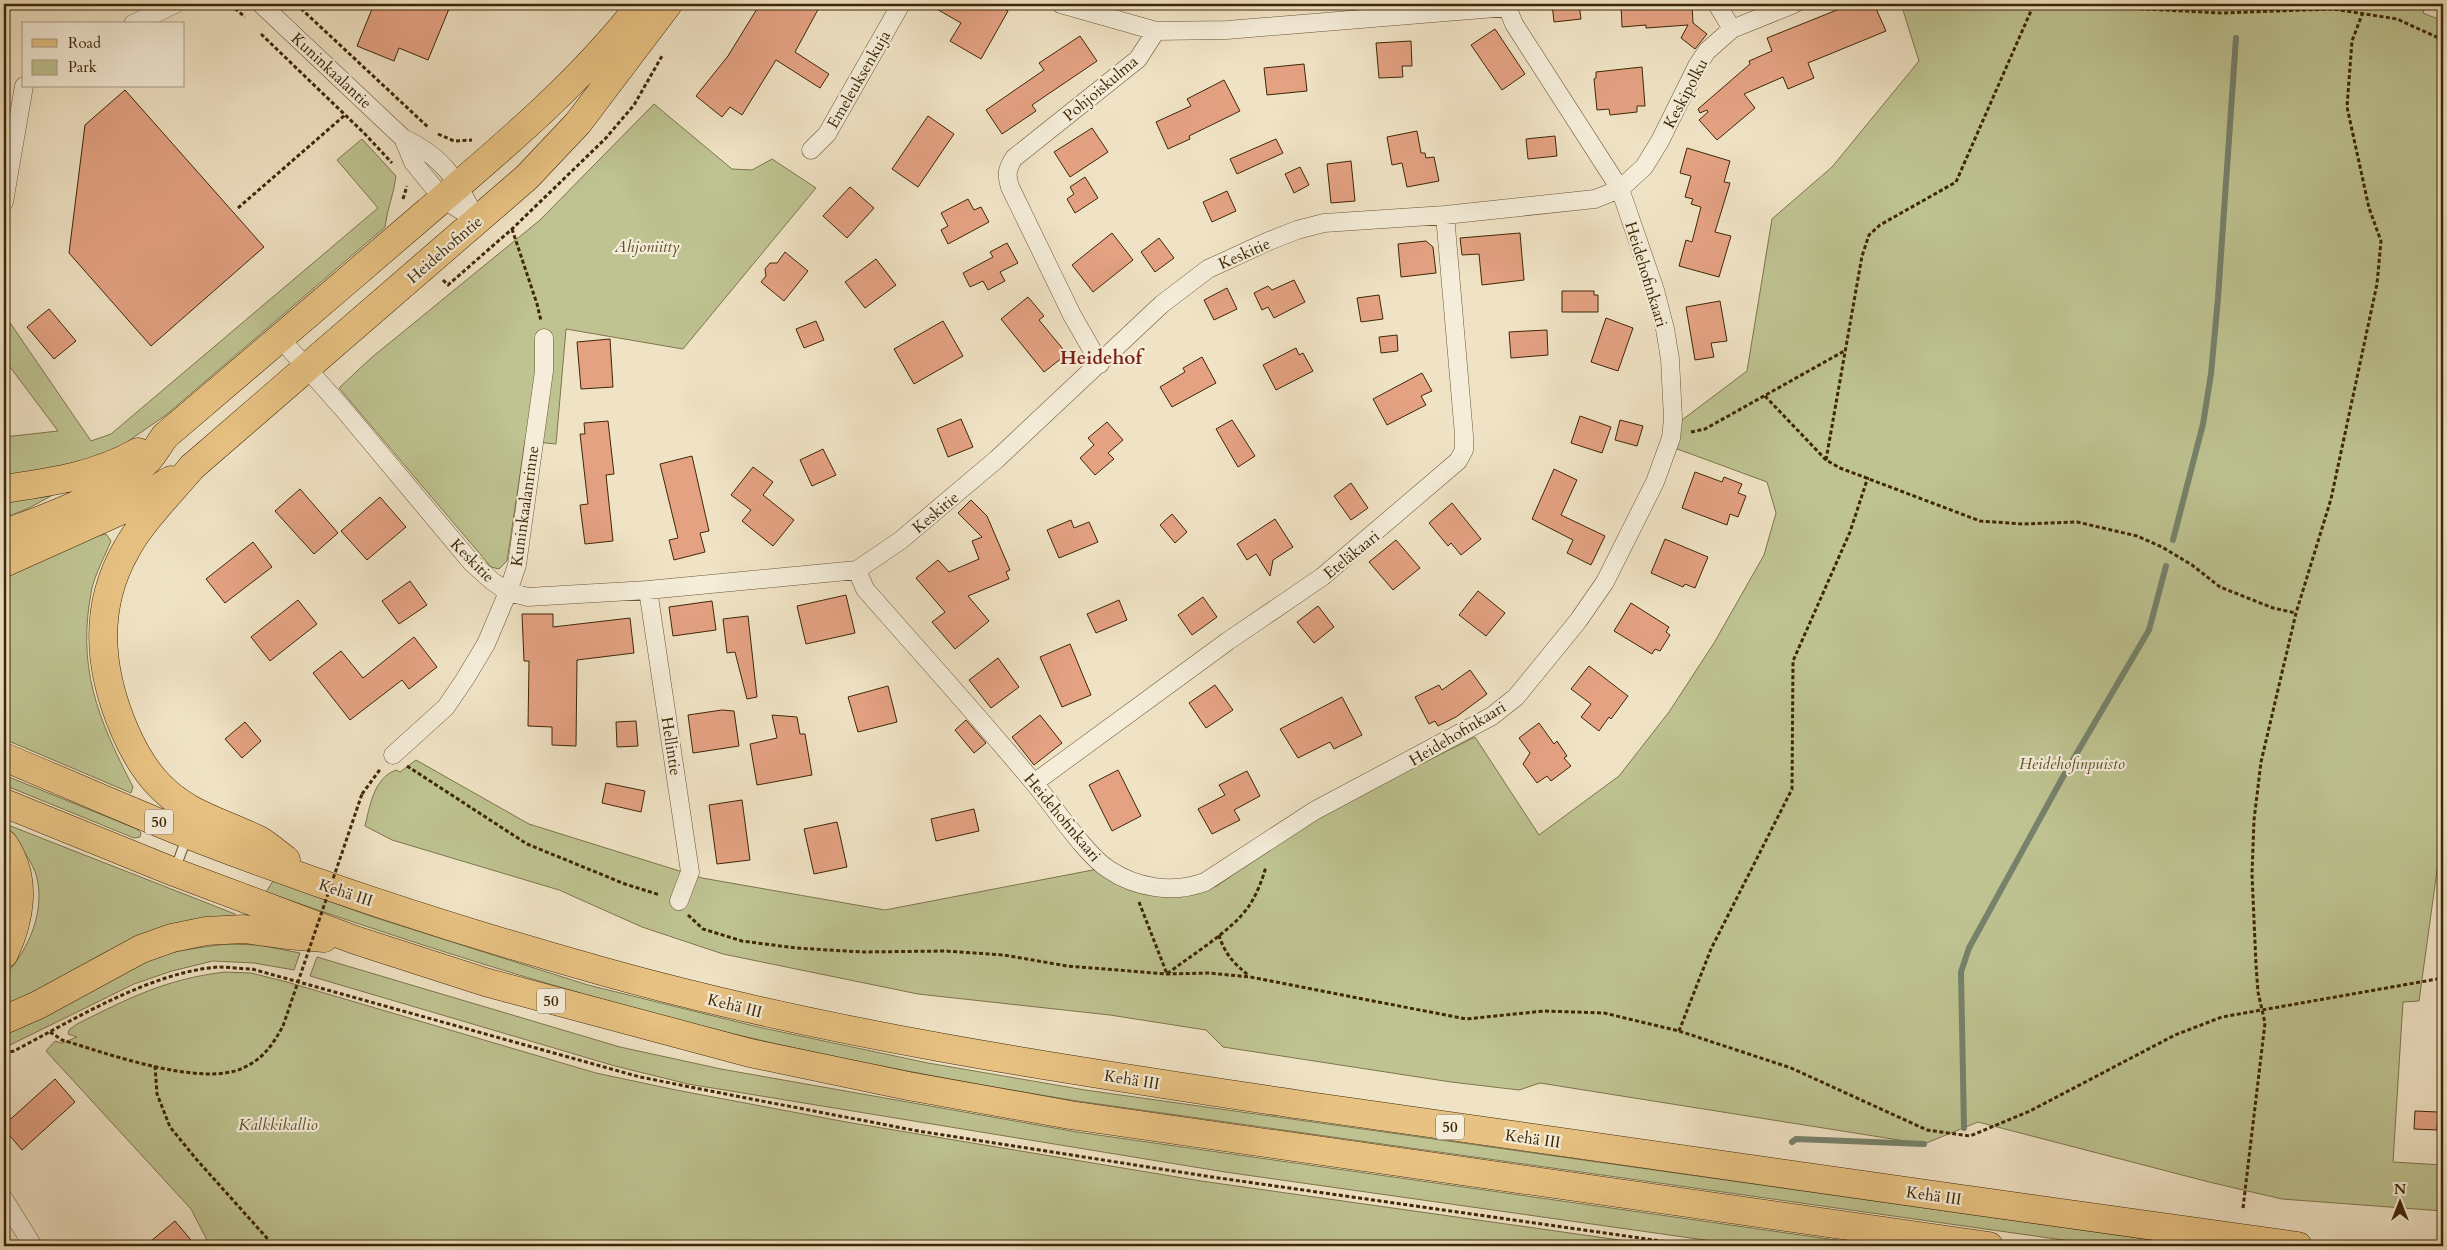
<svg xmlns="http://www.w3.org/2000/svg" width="2447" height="1250" font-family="Cardo,serif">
<rect width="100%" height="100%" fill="#f0e3c5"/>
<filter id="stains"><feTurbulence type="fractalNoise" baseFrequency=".004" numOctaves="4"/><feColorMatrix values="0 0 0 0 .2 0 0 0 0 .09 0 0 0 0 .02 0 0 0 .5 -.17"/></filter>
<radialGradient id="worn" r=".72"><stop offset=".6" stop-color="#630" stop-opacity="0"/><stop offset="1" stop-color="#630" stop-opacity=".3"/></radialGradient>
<path fill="#bec391" stroke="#7e754b" d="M1901,4H2426L2423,13L2443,21V827L2419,1001L2403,1002L2393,1162L2443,1165V1211L2282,1199L2209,1182L1978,1122L1924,1144L1540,1083L1519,1090L1451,1082L1223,1047L1206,1030L1110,1015L918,994L723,954L642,927L559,890L392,840L365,826C370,805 374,778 396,770L400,772L416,760L529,824L702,878L885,910L1098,869L1199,892L1217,886L1307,821L1475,737L1539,835L1619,776L1669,712L1714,643L1764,555L1776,513L1767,482L1672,447L1682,420L1747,371L1772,219L1832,167L1919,61Z
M654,104L732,169L752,170L772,159L816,188L683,349L566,329L556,444L525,441L507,561L499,569L491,567L339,388L371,358L540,220Z
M362,139L396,176C394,194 387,209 385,227L166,415L111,453L67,467L4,477V437L58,431L4,359V314L91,441L111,434L378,208L337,160Z
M51,496L27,509L4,518V502Z
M106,534L111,541C105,556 96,572 92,588C76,667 98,719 133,787L131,793L4,739V576L96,536Z
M4,775L137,829L141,833L140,837L134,838L4,785Z
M8,825L235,914L234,918L142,935L100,955L45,988L4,1009V976C28,951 45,913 37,878C33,861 17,842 6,829Z
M273,881L370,916L588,985L758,1027L928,1063L1085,1090L2195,1246H2106L1077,1101C962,1082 847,1061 734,1034C575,995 420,946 266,892Z
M226,944L259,945L300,953L294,970L254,963L213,961L172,971L134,984L4,1048V1034C50,1013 93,984 140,963C166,951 198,948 226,944Z
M317,957L620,1047L721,1069L1077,1132L1878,1246H1747L1225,1172L688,1084L615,1066L310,976Z
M225,972L251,973L287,982L596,1073L676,1090L846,1122L1201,1181L1662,1246H210L191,1209L46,1051L55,1041L62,1043L77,1037L68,1034L69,1030L77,1024C129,998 166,979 225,972Z"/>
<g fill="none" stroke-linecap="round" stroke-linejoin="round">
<path stroke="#76826b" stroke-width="6" d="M2173,540L2203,424L2211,374L2218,298L2236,38
M1964,1128L1961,972L1969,948L2064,775L2149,630L2166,566
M1792,1142L1796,1139L1924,1144"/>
</g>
<path fill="#e4a283" stroke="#3e2705" d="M374,4H451L428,60L399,48L394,61L357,46Z
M760,4H821L795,52L829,74L820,88L776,60L742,115L730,107L722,117L696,96L728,56Z
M928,4H996L1008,11L981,59L950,41L961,23Z
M1552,4H1579L1581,19L1554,22Z
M1621,4H1692L1693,23L1707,34L1695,49L1681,38L1688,25L1646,28V25L1622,27Z
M1852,4H1874L1886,31L1808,63L1814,78L1788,89L1783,77L1744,94L1755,108L1717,140L1699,120L1708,112L1707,110L1700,113L1698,109L1750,64L1749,61L1772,51L1767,38Z
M1495,29L1525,74L1502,90L1471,45Z
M1080,36L1097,61L1032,105L1036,111L1002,134L986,110L1044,70L1039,63Z
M1411,41L1412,66H1402L1403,77L1379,78L1376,43Z
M1304,64L1307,91L1267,95L1264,68Z
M1642,67L1645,106H1637V112L1610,115L1609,109L1597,110L1594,79L1596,78V72Z
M1224,80L1240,111L1189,136L1190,139L1168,149L1156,122L1191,106L1187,99Z
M125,90L264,247L151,346L69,253L85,125Z
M928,116L954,134L918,187L892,169Z
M1092,128L1108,152L1070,177L1054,152Z
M1417,131L1421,153H1425L1426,158L1434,157L1439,181L1407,187L1402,163L1392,165L1387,137Z
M1555,136L1557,156L1528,159L1526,139Z
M1276,139L1283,153L1237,174L1230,159Z
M1687,148L1730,161L1724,182L1730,183L1715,232L1731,236L1719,277L1679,266L1686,240L1692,242L1701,207L1691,204L1693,199L1685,197L1691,176L1680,173Z
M1351,161L1355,201L1331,203L1327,164Z
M1300,167L1309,185L1294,193L1285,174Z
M1085,177L1098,198L1075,213L1067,199L1074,194L1070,187Z
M850,187L874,208L847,238L823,216Z
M1227,191L1236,211L1212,222L1203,202Z
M968,199L974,210L981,207L989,222L948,244L941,230L948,226L941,213Z
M1112,233L1133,260L1093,292L1072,265Z
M1520,233L1524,280L1482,285L1479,254L1462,255L1460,238Z
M1159,238L1174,258L1155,272L1141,252Z
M1426,241L1433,247L1436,273L1401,277L1398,244Z
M1007,243L1018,263L1000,272L1005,281L988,290L983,281L970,287L963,273L993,257L990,252Z
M785,252L808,271L784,301L761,282L766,276L765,269L770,263H777Z
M876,259L896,285L865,308L845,282Z
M1294,280L1305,302L1274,318L1268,307L1262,310L1254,293L1268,286L1272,290Z
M1227,288L1237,309L1214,320L1204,300Z
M1562,291H1594V295H1598V312H1562Z
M1379,295L1383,319L1361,322L1357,298Z
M1028,297L1044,316L1039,320L1067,354L1044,372L1001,319Z
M1720,301L1727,341L1711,343L1714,357L1695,360L1686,307Z
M49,309L76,341L54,359L27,327Z
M1606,318L1633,328L1618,371L1591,362Z
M816,321L824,340L804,348L796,329Z
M943,321L963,356L914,384L894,349Z
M1547,330L1548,355L1511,358L1509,332Z
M1397,335L1398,351L1381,353L1379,337Z
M610,339L613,387L581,389L577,342Z
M1296,348L1299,355L1303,353L1313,371L1276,390L1263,365Z
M1202,357L1216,383L1172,407L1160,387L1185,372L1183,368Z
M1422,373L1432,391L1421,396L1426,405L1387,425L1373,399Z
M1580,416L1611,427L1602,453L1571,443Z
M961,419L973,447L948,457L937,429Z
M1232,420L1255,456L1238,467L1216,429Z
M1620,420L1643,426L1637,446L1615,440Z
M608,421L614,474L606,475L613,541L585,544L580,505L588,504L580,434H585L584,423Z
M1107,422L1123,440L1108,453L1114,459L1095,475L1080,458L1094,445L1088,438Z
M823,449L836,475L812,486L800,460Z
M692,456L709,531L700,533L705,552L674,560L669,540L678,538L660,464Z
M753,467L773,482L763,495L794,520L773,546L742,521L751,510L731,495Z
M1554,469L1577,480L1561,515L1605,536L1591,565L1567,553L1573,540L1532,519Z
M1695,472L1722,482L1724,477L1742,484L1738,493L1746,496L1738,517L1730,514L1727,525L1682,508Z
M1351,483L1368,508L1351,520L1334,496Z
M300,489L338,533L314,554L275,511Z
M380,497L406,527L367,560L341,531Z
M971,500L987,516L1010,570L1006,572L1009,579L968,596L989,621L955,649L932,622L945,612L916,578L938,560L949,572L979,559L972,541L982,537L958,513Z
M1452,503L1481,539L1461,555L1451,543L1448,546L1429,523Z
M1172,514L1187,532L1175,543L1160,525Z
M1275,519L1293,547L1273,560L1270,576L1256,554L1247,560L1237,544Z
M1071,520L1074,528L1089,522L1098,542L1059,558L1047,530Z
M1665,539L1708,557L1695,588L1685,584L1683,587L1651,573Z
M1396,540L1420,568L1393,590L1369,562Z
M253,542L272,567L225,603L206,579Z
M410,581L427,605L399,624L382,601Z
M1478,591L1505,613L1486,636L1459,615Z
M846,595L855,633L806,644L797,606Z
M1203,597L1217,617L1192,635L1178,615Z
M298,600L317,624L270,661L251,637Z
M1119,600L1127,620L1096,633L1087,614Z
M712,601L716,630L673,636L669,607Z
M1631,603L1669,627L1666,632L1670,635L1660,651L1655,649L1652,654L1614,631Z
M1318,606L1334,627L1314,643L1297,622Z
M522,614H553V627L630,618L634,653L577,660L576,746L552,745V727L528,726L529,661H524Z
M748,616L757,697L747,699L735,652L727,653L723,619Z
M414,637L437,667L409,689L402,680L350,720L313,673L341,651L363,678Z
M1070,644L1091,695L1062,707L1040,657Z
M998,658L1019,687L991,708L969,680Z
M1589,666L1628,696L1611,719L1609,717L1599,731L1581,717L1591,704L1571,689Z
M1470,670L1487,694L1456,717L1438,726L1435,721L1429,724L1415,697L1439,685L1442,690Z
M1215,685L1233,710L1206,728L1189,703Z
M888,686L897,722L858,732L848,697Z
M1342,697L1362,735L1334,749L1330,742L1298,758L1280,729Z
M722,710L734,711L739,746L693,753L688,715Z
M772,715L797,717L800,734H805L812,775L757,785L750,744L777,738Z
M1040,715L1062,743L1034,765L1012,737Z
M966,720L986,743L974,753L955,730Z
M636,721L638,746L617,747L616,722Z
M245,722L261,741L242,758L225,739Z
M1539,723L1554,744L1557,741L1567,756L1564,758L1571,766L1551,781L1547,776L1537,783L1523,764L1530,753L1519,738Z
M1118,770L1141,816L1112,831L1089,785Z
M1247,771L1260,796L1234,810L1240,820L1212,834L1198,809L1225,795L1219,785Z
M606,783L645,791L641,812L602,803Z
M742,800L750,860L717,864L709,805Z
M974,809L979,831L936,841L931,819Z
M837,822L847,867L814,874L804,829Z
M55,1079L75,1102L22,1150L4,1129V1125Z
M2415,1111L2438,1112L2437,1130L2414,1129Z
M175,1221L196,1246H145Z"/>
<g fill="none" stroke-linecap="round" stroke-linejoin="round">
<defs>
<path id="lane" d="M175,869L187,837"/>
<path id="street" d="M261,4L403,138L413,162L443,199L476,220
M1061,4L1156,31
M1717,4L1732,29
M133,24L175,4
M403,138C444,157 457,180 476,220
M811,150L827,134L901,4
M4,202L24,86
M280,338L344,410L471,562L492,581L508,592L528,597L648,590L857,570L901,540L997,459L1162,304L1208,269L1269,241L1297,230L1324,223L1445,215L1595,199L1620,189L1644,167L1660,141L1697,66L1707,51L1732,29L1794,4
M1100,364L1072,315L1010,187C1006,174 1007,169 1014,158L1138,59L1156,31L1227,30L1507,7
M857,570L865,589C921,653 979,717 1034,783C1053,805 1085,854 1108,869C1136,888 1173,894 1205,882L1314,811L1492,716L1516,697L1578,621L1605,582L1655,482L1671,438L1673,419L1670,359L1665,329L1655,290L1620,189L1514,24L1506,4
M648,590L690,872L679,901
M393,755L446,707L465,679L486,644L508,592L517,565L544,371V338
M1034,783L1228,641L1322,577L1458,461L1464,450V435L1445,215
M4,1199L33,1246"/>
<path id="primary" d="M165,436C253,361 340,287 427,212C503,147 580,83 641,4
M192,467L527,177L578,123L668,4"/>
<path id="highway" d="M192,467C171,492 141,522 126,550C93,608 99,670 124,729C133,750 144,770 160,786C188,815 225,823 259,840C269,846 278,854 286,860
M4,489C51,482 96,476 138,452
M4,534C53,515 107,497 147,461C154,454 159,444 165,436
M4,563L122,510L171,480
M4,757C66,783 127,810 189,835C325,888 465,933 605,972C834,1036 1068,1070 1302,1105C1634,1155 1966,1199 2298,1246
M4,803L174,872L355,940L485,982L750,1053L908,1086L1070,1115L1989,1246
M4,844C27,878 21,918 4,954
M4,1020L38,1005L141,949L172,938L206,931L244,929L287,935L324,938"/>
</defs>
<use href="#lane" stroke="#6a5635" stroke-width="11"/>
<use href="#street" stroke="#6a5635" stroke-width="19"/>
<use href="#primary" stroke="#3e2705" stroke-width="29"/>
<use href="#highway" stroke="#3e2705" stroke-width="29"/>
<path stroke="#3e2705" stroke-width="3" stroke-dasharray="4 2.5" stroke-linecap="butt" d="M230,4L245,17
M296,4L429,128
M2088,4L2107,7L2221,13L2333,9L2397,19L2443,40
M261,34L364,133L392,163
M438,134L454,141L472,140
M403,199L407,186
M238,208L345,115
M512,229L537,304L541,321
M443,280L448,285L512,229L605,139L634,105L662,56
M1765,396L1826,460L1840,468L1980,521L2023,524L2077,522L2137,536L2162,547L2192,565L2220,587L2273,608L2296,613
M1691,432L1705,429L1846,350
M1826,460L1862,256L1869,235L1880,225L1956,182L2034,4
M407,766L527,844L625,884L660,895
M362,794L381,768
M1139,902L1167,974C1191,955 1232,931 1249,906C1257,894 1262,880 1266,867
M688,915L703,929L742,941L796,948L862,952L945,951L1004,955L1067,966L1167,974L1209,973L1250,977L1466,1019L1544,1011L1604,1013L1679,1031L1791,1068L1927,1130L1970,1136L2030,1111L2175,1035L2222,1017L2443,978
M1219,935C1225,955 1234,963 1249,976
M1679,1031L1711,949L1792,789L1793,661L1850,532L1868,477
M50,1032L62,1040C106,1053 204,1089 245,1067C264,1058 273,1044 283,1026
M4,1053L14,1051C73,1020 151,972 218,967C229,967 241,969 252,969L640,1077L741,1097L918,1131L1212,1177L1696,1246
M155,1066L157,1094L170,1127L197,1160L274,1246
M2243,1208L2265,1023L2258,992L2256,965L2252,874L2254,820L2261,762L2296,613L2331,499L2377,284L2381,241L2369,208L2347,107L2352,41L2366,4"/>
<use href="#lane" stroke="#f5edd9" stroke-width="9"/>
<use href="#street" stroke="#f5edd9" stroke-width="18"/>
<use href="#primary" stroke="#e8c282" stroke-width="28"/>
<use href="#highway" stroke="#e8c282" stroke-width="28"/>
<path stroke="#3e2705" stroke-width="3" stroke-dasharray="4 2.5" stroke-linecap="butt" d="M283,1026L362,794"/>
</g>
<g text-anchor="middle" stroke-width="4.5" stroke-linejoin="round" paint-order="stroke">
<g fill="#f5edd9" stroke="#756245" stroke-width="1">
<rect x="145" y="809.5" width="28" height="25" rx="4"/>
<rect x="537" y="988.5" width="28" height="25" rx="4"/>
<rect x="1436" y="1114.5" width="28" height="25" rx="4"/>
</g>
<g font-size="15" font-weight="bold" fill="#3e2705">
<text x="159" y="827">50</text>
<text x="551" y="1006">50</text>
<text x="1450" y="1132">50</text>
</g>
<g font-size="16" fill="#3e2705" stroke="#f5edd9">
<text transform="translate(332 70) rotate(43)" y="6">Kuninkaalantie</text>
<text transform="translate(858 79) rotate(-60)" y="6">Emeleuksenkuja</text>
<text transform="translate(1100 88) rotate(-40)" y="6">Pohjoiskulma</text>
<text transform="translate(1685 93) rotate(-62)" y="6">Keskipolku</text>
<text transform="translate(444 249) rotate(-41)" y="6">Heidehofintie</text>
<text transform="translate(1244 253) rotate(-24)" y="6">Keskitie</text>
<text transform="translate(1647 274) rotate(73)" y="6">Heidehofinkaari</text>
<text transform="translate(524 506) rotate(-82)" y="6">Kuninkaalanrinne</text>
<text transform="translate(935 512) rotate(-40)" y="6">Keskitie</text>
<text transform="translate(1351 554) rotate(-39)" y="6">Eteläkaari</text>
<text transform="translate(473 560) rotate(45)" y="6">Keskitie</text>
<text transform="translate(1457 733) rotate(-31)" y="6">Heidehofinkaari</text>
<text transform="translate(672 746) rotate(81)" y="6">Hellintie</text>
<text transform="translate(1063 817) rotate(50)" y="6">Heidehofinkaari</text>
<text transform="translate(346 892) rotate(18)" y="6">Kehä III</text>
<text transform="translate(735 1005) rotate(14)" y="6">Kehä III</text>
<text transform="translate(1132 1079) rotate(9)" y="6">Kehä III</text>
<text transform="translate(1533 1138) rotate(8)" y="6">Kehä III</text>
<text transform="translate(1934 1195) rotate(8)" y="6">Kehä III</text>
</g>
<g font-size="16" font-style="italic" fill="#5e4e28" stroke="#f5edd9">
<text x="647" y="252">Ahjoniitty</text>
<text x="2072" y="769">Heidehofinpuisto</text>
<text x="278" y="1130">Kalkkikallio</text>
</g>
<g font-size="19" font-weight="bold" fill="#7a1f14" stroke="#f5edd9">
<text x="1101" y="364">Heidehof</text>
</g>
</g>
<rect width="2447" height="1250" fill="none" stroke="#f0e3c5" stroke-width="20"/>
<rect x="5" y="5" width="2437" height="1240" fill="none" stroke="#3e2705" stroke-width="2.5"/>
<rect x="10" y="10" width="2427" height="1230" fill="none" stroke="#3e2705"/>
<rect x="22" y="22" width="162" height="65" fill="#f5edd9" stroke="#ac9e84"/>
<rect x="32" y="39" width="25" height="8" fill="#e8c282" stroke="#ac9e84"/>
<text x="68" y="48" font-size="15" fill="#3e2705">Road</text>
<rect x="32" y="60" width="25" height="15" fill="#bec391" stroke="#ac9e84"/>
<text x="68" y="72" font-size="15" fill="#3e2705">Park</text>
<g transform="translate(2400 1202)" stroke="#f5edd9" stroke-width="4" paint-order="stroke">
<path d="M0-4L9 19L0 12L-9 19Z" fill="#3e2705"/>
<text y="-8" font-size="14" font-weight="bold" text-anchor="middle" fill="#3e2705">N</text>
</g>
<rect width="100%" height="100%" filter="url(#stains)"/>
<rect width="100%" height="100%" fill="url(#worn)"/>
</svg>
